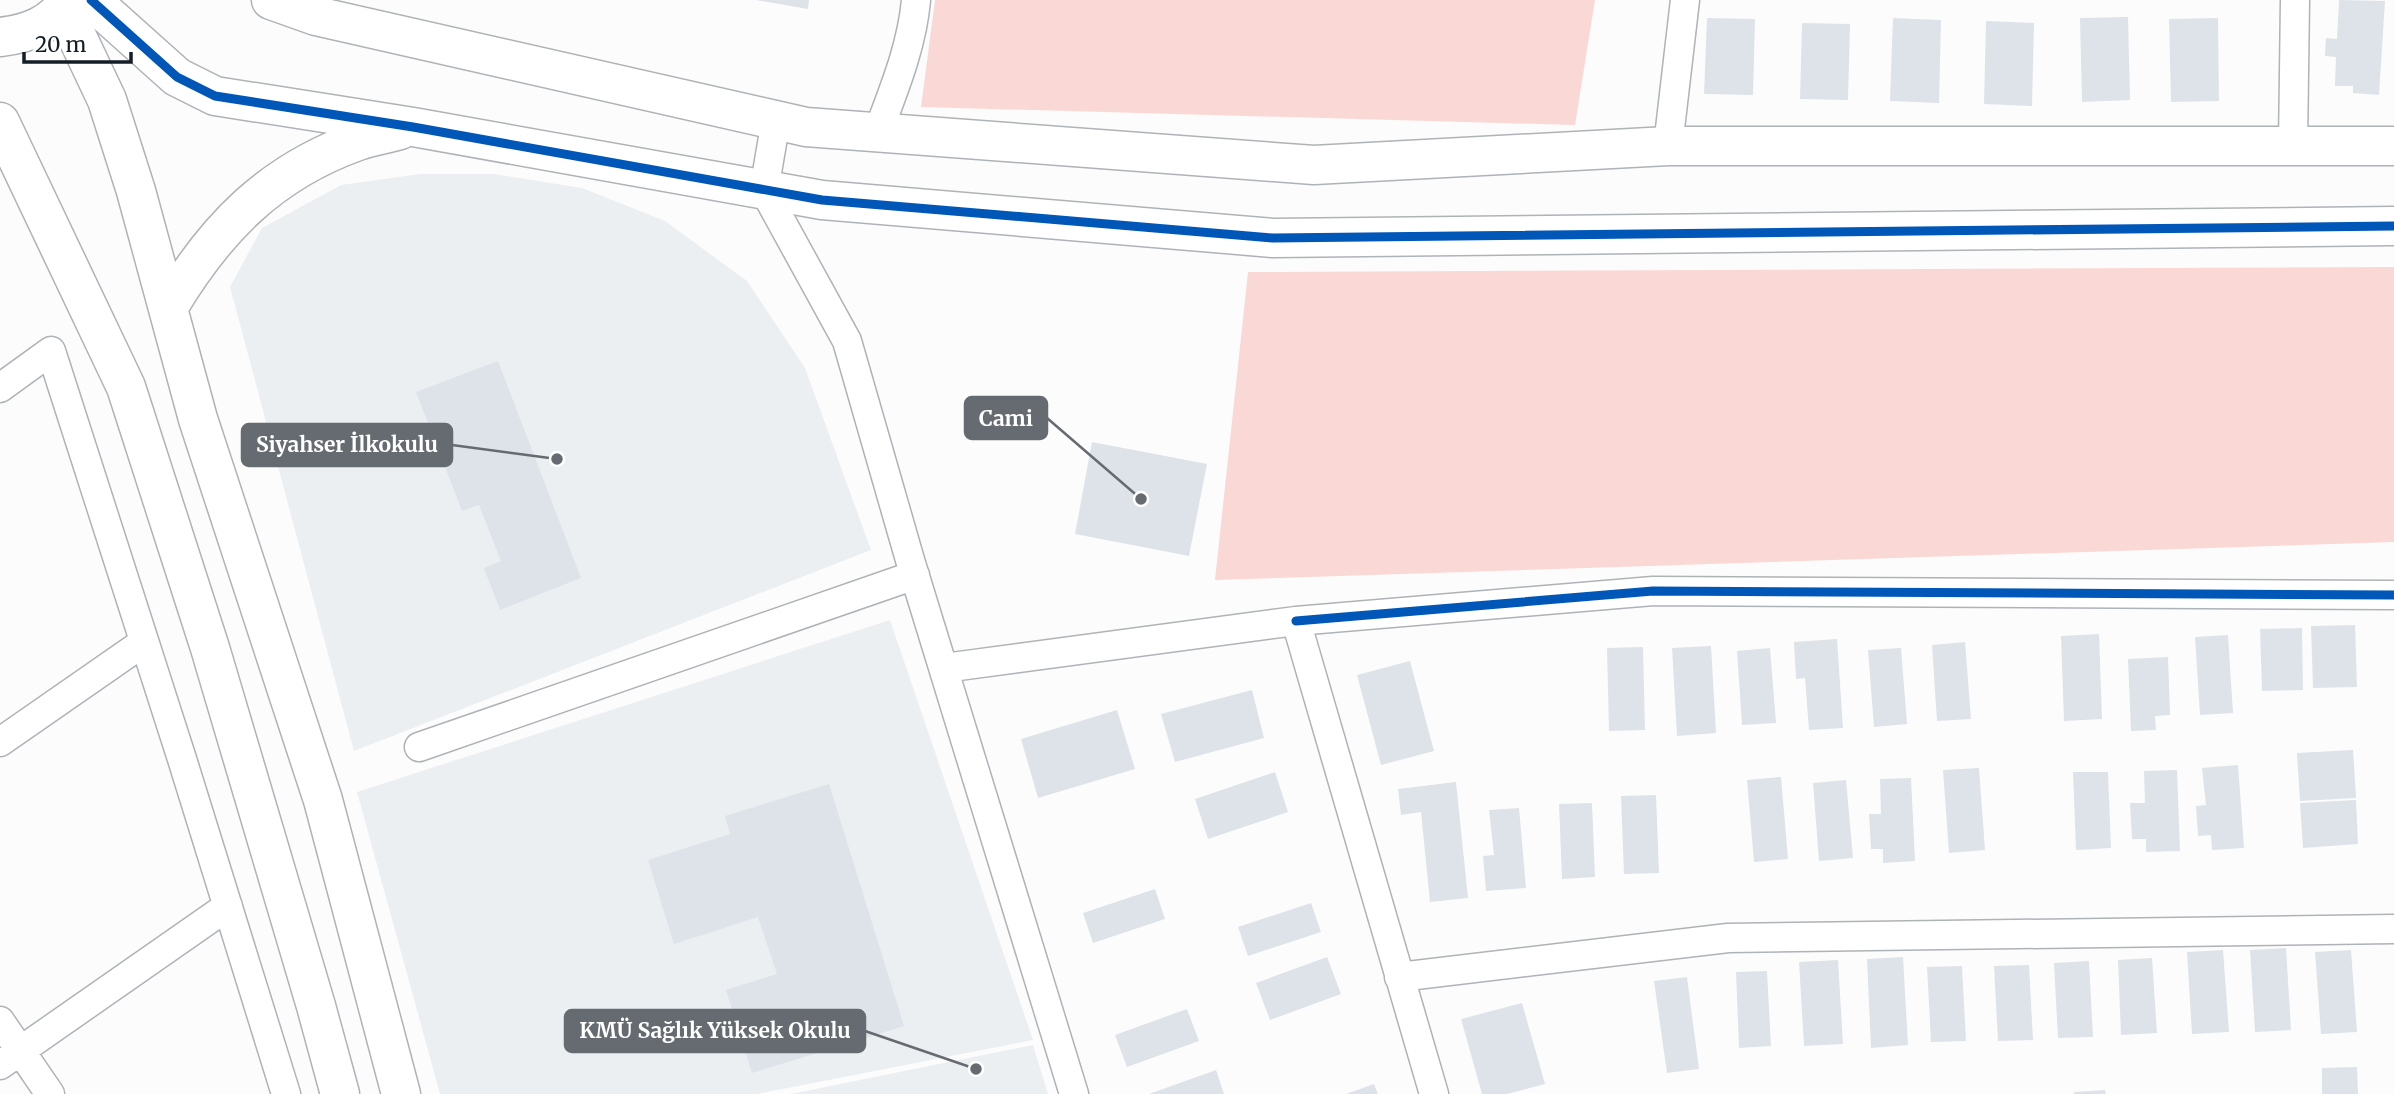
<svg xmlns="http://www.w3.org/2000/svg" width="2394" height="1094" font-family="Merriweather,serif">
<rect width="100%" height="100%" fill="#fcfcfc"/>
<path fill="#ebeff2" d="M420,174H494L582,188L665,221L747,281L805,368L871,550L354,751L230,287L262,228L341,185Z
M890,620L1033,1040L757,1094H440L357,792Z
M1033,1045L1048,1094H791Z"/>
<path fill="#fad8d5" d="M935,0H1595L1575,125L921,107Z
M2394,267V542L1215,580L1248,272Z"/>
<path fill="#dee3e9" d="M756,0H809L808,9Z
M2339,0L2385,1L2379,95L2353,93V86H2335L2336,57L2325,56L2326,38L2337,39Z
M2128,17L2130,100L2082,102L2080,18Z
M1707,18L1755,19L1753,95L1704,94Z
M1893,18L1941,20L1939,103L1890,101Z
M2218,18L2219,101L2171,102L2169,19Z
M1986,21L2034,23L2032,106L1984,104Z
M1802,23L1850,24L1848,100L1800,99Z
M498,361L581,578L500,610L484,568L501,561L479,505L462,511L416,392Z
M1092,442L1207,464L1189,556L1075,534Z
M2355,625L2357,687L2313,688L2311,626Z
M2302,628L2303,690L2262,691L2260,629Z
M2099,634L2102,719L2064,721L2061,636Z
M2228,635L2233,713L2200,715L2195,637Z
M1837,639L1843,728L1809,730L1805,678L1796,679L1794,642Z
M1965,642L1971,719L1937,721L1932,645Z
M1711,646L1716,733L1677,736L1672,648Z
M1643,647L1645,730L1609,731L1607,648Z
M1770,648L1776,723L1742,725L1737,651Z
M1901,648L1907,724L1874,727L1868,650Z
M2168,657L2170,715L2155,716L2156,730L2131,731L2128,659Z
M1410,661L1434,751L1381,765L1357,675Z
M1252,690L1264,738L1175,762L1161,714Z
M1117,710L1135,769L1038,798L1021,739Z
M2353,750L2356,798L2300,801L2297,753Z
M2238,765L2244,848L2212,850L2211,835L2198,836L2196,806L2206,805L2202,768Z
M1979,768L1985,850L1949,853L1943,770Z
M2177,770L2180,851L2146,852V839H2132L2130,803H2145L2144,771Z
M1275,772L1288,812L1208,839L1195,799Z
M2073,772H2108L2111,848L2076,850Z
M1781,777L1788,859L1754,862L1747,780Z
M1911,778L1915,861L1883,863V849H1871L1869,814H1881L1880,779Z
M1846,780L1853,858L1819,861L1813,783Z
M1456,782L1468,898L1430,902L1421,812L1401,815L1398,789Z
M829,784L904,1026L752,1073L726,990L777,974L758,917L674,944L648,860L730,834L725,816Z
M1656,795L1659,873L1624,874L1621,796Z
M2356,800L2358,844L2303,848L2300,803Z
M1592,803L1595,877L1562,879L1559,804Z
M1519,808L1526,888L1486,891L1483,856L1494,855L1489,810Z
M1155,889L1165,919L1093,943L1083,913Z
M1311,903L1321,932L1248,956L1238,927Z
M2286,948L2291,1030L2255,1032L2250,950Z
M2223,950L2229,1032L2192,1034L2187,952Z
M2351,950L2357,1032L2321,1034L2315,952Z
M1327,957L1341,994L1270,1020L1256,983Z
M1903,957L1908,1045L1871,1048L1867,959Z
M2152,958L2157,1033L2121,1035L2118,960Z
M1838,960L1843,1044L1804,1046L1799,962Z
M2089,961L2093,1037L2058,1038L2054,963Z
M2029,965L2033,1040L1998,1041L1994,966Z
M1962,966L1966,1041L1931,1042L1927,967Z
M1767,971L1771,1046L1739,1048L1736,972Z
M1687,977L1699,1069L1667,1073L1654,981Z
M1522,1003L1545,1084L1507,1094H1482L1461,1019Z
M1187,1009L1199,1041L1127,1067L1115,1035Z
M2357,1067L2358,1094H2322V1068Z
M1216,1070L1224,1094H1149Z
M1374,1084L1378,1094H1346Z
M2105,1090L2106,1094H2074V1092Z"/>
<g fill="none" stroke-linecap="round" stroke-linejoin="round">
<defs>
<path id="street" d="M776,120L764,190L847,341L910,560L1074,1094
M878,132C894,89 912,46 916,0
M1668,146L1685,0
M2293,146L2295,0
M0,388L51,351L182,759L286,1094
M1296,621L1653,591L2394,595
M944,668L1296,621L1434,1094
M0,742L144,642
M419,747L915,575
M1399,977L1728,938L2394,929
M0,1021L50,1094
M0,1065L228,906"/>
<path id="secondary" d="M91,0L177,77L215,96L413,127L822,200L1273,238L2394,226
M271,0L316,16L806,127L1314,165L1668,146H2394
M63,7L107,100L136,191L198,419L323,800L401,1094
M0,37C28,34 53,25 68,0
M0,122L126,387L210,648L316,1006L340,1094
M168,308C215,229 270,172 358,141C372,136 386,134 400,130"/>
</defs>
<use href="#street" stroke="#aeb3b7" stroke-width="31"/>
<use href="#secondary" stroke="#aeb3b7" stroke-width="41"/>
<use href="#street" stroke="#fff" stroke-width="28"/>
<use href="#secondary" stroke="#fff" stroke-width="38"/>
<defs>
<path id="cycleway" d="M91,0L177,77L215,96L413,127L822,200L1273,238L2394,226
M1296,621L1653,591L2394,595"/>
</defs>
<use href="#cycleway" stroke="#fff" stroke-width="13"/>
<use href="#cycleway" stroke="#0057b8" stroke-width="9"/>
</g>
<path fill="none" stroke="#656b70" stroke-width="2.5" d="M1141 499L1047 418M557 459L452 445M976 1069L865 1031"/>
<g fill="#656b70" stroke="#fff" stroke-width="2.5">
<circle cx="1141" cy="499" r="7"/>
<circle cx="557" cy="459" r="7"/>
<circle cx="976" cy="1069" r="7"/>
</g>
<g fill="#656b70" stroke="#656b70" stroke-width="2.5">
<rect x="965" y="397" width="82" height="42" rx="7"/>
<rect x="242" y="424" width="210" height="42" rx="7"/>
<rect x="565" y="1010" width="300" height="42" rx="7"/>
</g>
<g font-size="21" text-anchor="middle" font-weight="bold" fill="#fff">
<text x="1006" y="426">Cami</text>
<text x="347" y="452">Siyahser İlkokulu</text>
<text x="715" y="1038">KMÜ Sağlık Yüksek Okulu</text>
</g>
<path d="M24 52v10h107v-10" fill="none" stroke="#131d25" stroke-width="3.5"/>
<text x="35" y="52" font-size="21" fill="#131d25" stroke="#ffffff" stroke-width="5" paint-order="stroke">20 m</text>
</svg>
